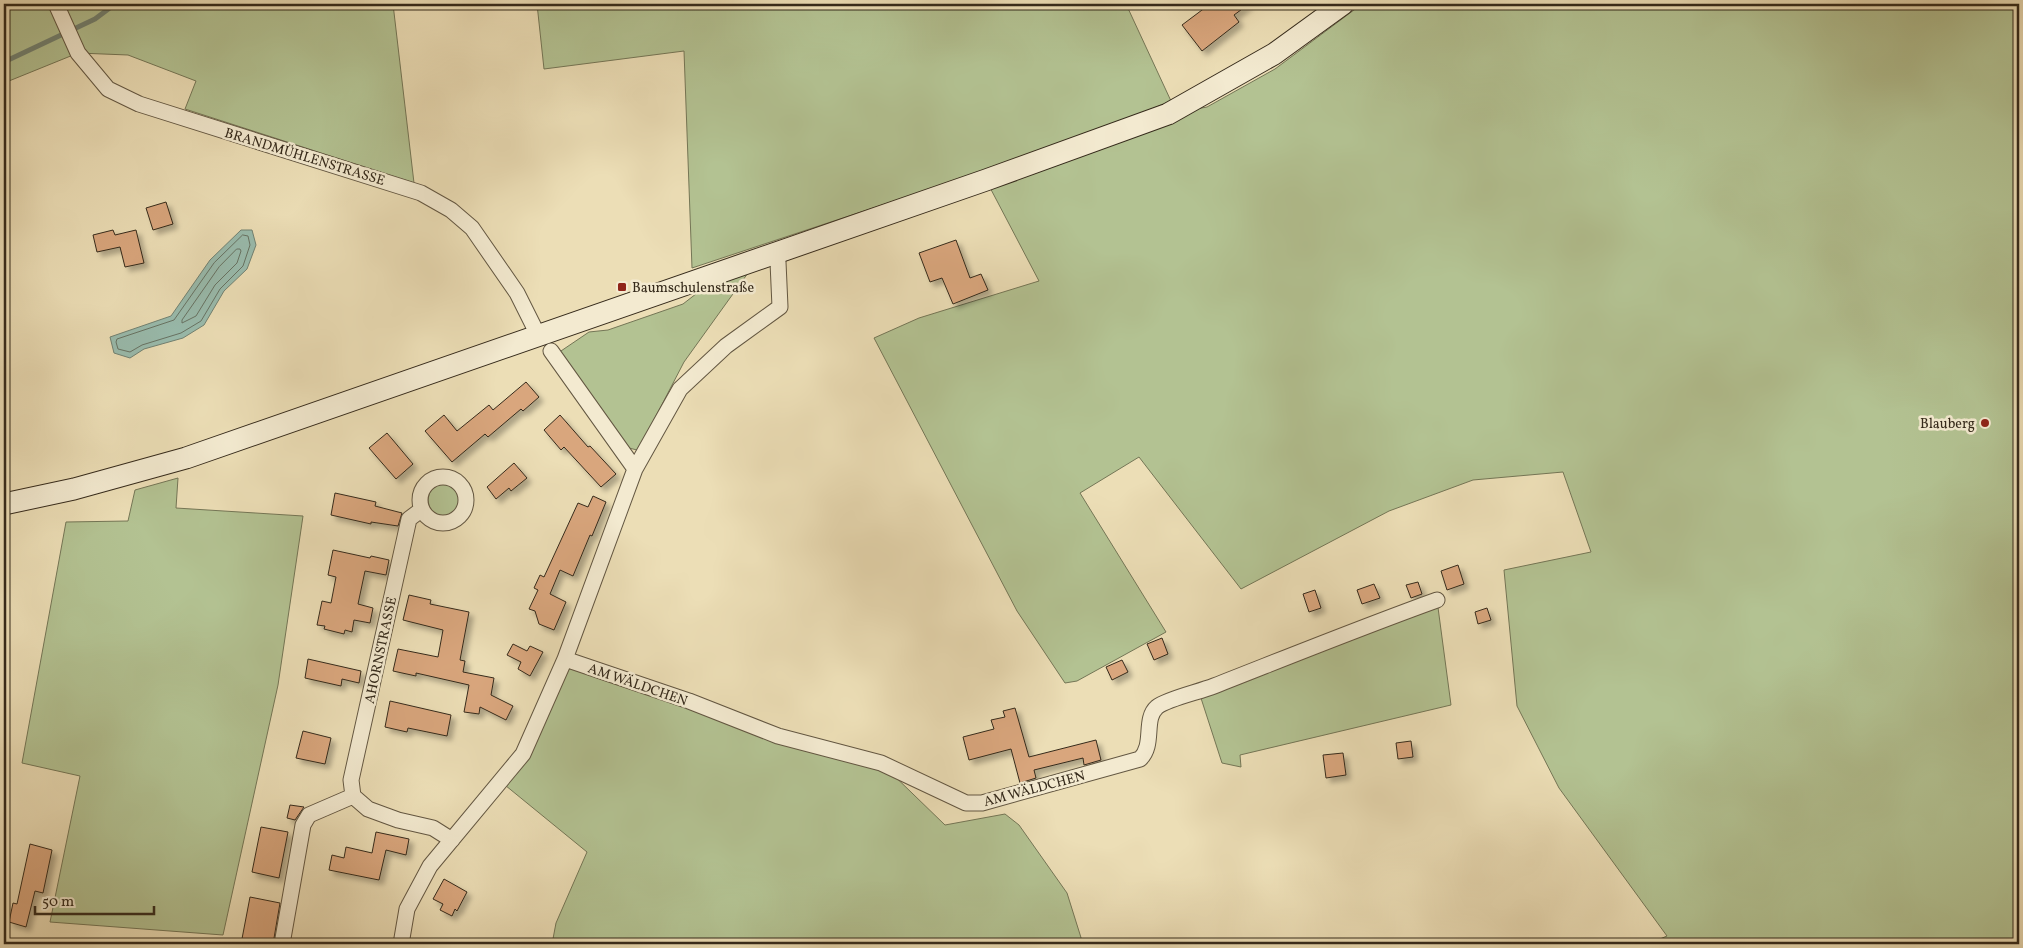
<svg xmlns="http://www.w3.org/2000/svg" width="2023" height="948" font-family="Vollkorn,serif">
<defs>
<filter id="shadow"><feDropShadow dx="4.5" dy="4.5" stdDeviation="2.5" flood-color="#0004"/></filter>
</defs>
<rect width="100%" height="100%" fill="#ecdeb6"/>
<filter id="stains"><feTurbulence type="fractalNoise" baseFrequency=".004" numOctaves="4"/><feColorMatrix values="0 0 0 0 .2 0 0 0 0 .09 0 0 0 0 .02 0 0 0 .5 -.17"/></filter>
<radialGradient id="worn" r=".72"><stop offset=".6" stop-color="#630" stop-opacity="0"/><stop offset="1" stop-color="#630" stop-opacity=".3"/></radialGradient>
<path fill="#b3c292" stroke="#747656" d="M4,4H393L414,183L185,109L196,81L128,55L78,53L4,83Z
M537,4H1126L1171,101L1060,146L692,268L684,51L544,69Z
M1362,4H2019V944H1648L1667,936L1559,788L1517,706L1504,570L1591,552L1563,472L1473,480L1389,511L1241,589L1139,457L1080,493L1166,632L1077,681L1065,683L1017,611L874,338L919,318L1039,281L986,180L1168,114L1207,107L1275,69Z
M748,273L684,362L643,441L637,450L625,447L558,353L589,332L608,330L683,304L701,290Z
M178,478L176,508L303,516L278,685L223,935L50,922L80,776L22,763L66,522L128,521L135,490Z
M428 500a16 16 0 1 1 32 0a16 16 0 1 1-32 0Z
M1437,600L1451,705L1240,755L1241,767L1222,763L1199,692Z
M565,659L881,763L945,825L1005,814L1019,825L1067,893L1083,944H552L556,923L587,852L500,781Z"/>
<path fill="#99bcae" stroke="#718273" d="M241,230H252L256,245L247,269L224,291L204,325L183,338L144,349L130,358L114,353L110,337L171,316L210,260Z"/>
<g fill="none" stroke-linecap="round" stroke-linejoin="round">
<path stroke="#677364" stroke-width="1" d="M243,235L248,236L250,245L243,266L220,289L201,321L181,333L142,345L130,352L118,349L116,342L117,339L174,320L214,263Z
M237,249H240L241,251L237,263L215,285L196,316L182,323V320L219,267Z"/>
<path stroke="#718273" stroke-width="5" d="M4,62L95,19L115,4"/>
</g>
<path fill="#d9a67d" stroke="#352a1b" filter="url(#shadow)" d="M1210,4H1249L1234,15L1239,22L1202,51L1182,25Z
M166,202L173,224L153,230L146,208Z
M113,230L115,235L136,230L144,263L125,267L120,247L97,252L93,235Z
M956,240L970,278L981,274L988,290L953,304L942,278L930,282L919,253Z
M526,382L539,397L523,411L521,409L488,437L485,434L452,462L425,431L444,415L457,431L489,405L493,410Z
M560,415L588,447L590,446L616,474L601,487L564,447L561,450L544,430Z
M387,433L413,464L396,479L369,448Z
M514,463L527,478L511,491L509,488L496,499L487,487Z
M335,493L376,502L375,506L402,513L398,526L371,522V524L331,515Z
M593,496L606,502L592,536L590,535L573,576L560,570L550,594L566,602L554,630L539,624L535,611L529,609L538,590L534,588L540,575L544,577L578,503L588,507Z
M333,550L370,558L371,556L389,560L386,575L365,571L358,604L373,608L370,623L354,620L352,632L345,630L344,634L324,629L325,626L317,625L322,601L331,603L336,577L328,575Z
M1458,565L1464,584L1447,590L1441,571Z
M1418,582L1422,594L1411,598L1406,585Z
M1374,584L1380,598L1362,604L1357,590Z
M1315,590L1321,608L1309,612L1303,594Z
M409,595L431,600L430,604L469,612L460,660L465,661L463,672L494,678L491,695L513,706L506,720L480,707L479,714L464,712L469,685L416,673V676L393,671L398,649L438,657L443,630L403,620Z
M1487,608L1491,620L1478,624L1475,612Z
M1162,638L1168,654L1154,660L1147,644Z
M513,644L527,651L530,646L543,652L530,676L518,669L521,662L507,655Z
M308,659L361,671L359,683L342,679L341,686L305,678Z
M1122,660L1128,672L1112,680L1106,667Z
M390,701L451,715L447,736L408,728L407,732L385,727Z
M1015,708L1029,757L1096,740L1101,760L1084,765L1083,758L1034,770L1036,778L1020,783L1011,749L969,760L963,737L994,729L991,720L1005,717L1003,711Z
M303,731L331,738L325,764L296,758Z
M1411,741L1413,757L1398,759L1396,743Z
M1343,753L1346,775L1326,778L1323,755Z
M290,805L304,807L295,820L287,818Z
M261,827L288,832L279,878L252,872Z
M376,832L409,839L406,855L386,850L379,880L329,870L332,855L344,858L346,847L372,853Z
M30,844L52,850L43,893L35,891L26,927L9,922L13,903L17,904Z
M444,879L467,892L457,911L455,909L452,916L440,910L443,904L433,899Z
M250,897L280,903L273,944H241Z"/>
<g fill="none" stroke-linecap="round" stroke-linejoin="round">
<defs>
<path id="street" d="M56,4L78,53L108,89L139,104L421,193L451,210L472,228L517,293L538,335
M551,351L635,469
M420 500a23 23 0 1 1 46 0a23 23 0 1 1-46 0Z
M421,510L409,519L351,780L353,796L368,809L398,820L433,828L452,840
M565,659L689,701L778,736L881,763L966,803H982L1140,759C1155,745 1143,719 1157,707C1167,699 1199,692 1214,686C1288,657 1362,627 1437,600
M282,944L303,825L309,815L353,796
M401,944L407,909L430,866L523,754L565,659L635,469L680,389L726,346L780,307L778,262L776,254"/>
<path id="secondary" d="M4,504L74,489L186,458L986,180L1168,114L1274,54L1343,4"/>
</defs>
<use href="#street" stroke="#635742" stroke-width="17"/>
<use href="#secondary" stroke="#352a1b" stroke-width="23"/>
<use href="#street" stroke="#f3ead0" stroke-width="15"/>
<use href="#secondary" stroke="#f3ead0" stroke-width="21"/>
</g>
<g fill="#8f2418" stroke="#f3ead0" stroke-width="2">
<rect x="617" y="282" width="10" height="10" rx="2.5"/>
<circle cx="1985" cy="423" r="5"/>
</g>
<g text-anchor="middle" stroke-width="5" stroke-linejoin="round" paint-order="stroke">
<g font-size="14" fill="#352a1b" stroke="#f3ead0">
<text transform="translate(305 156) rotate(17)" y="5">BRANDMÜHLENSTRASSE</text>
<text transform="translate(380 650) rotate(-78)" y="5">AHORNSTRASSE</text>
<text transform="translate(638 684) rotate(19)" y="5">AM WÄLDCHEN</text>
<text transform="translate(1034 788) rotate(-15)" y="5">AM WÄLDCHEN</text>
</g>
<g font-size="14" fill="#352a1b" stroke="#f3ead0" text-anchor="start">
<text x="632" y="292">Baumschulenstraße</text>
<text x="1975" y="428" text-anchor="end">Blauberg</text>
</g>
</g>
<rect width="2023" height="948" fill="none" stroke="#ecdeb6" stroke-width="20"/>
<rect x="5" y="5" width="2013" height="938" fill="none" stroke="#352a1b" stroke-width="2.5"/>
<rect x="10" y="10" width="2003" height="928" fill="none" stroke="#352a1b"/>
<path d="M35 906v8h119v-8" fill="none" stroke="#352a1b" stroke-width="2.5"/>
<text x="42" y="906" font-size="15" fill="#352a1b" stroke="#f3ead0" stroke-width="4" paint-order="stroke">50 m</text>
<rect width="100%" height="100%" filter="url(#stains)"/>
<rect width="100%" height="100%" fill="url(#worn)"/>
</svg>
